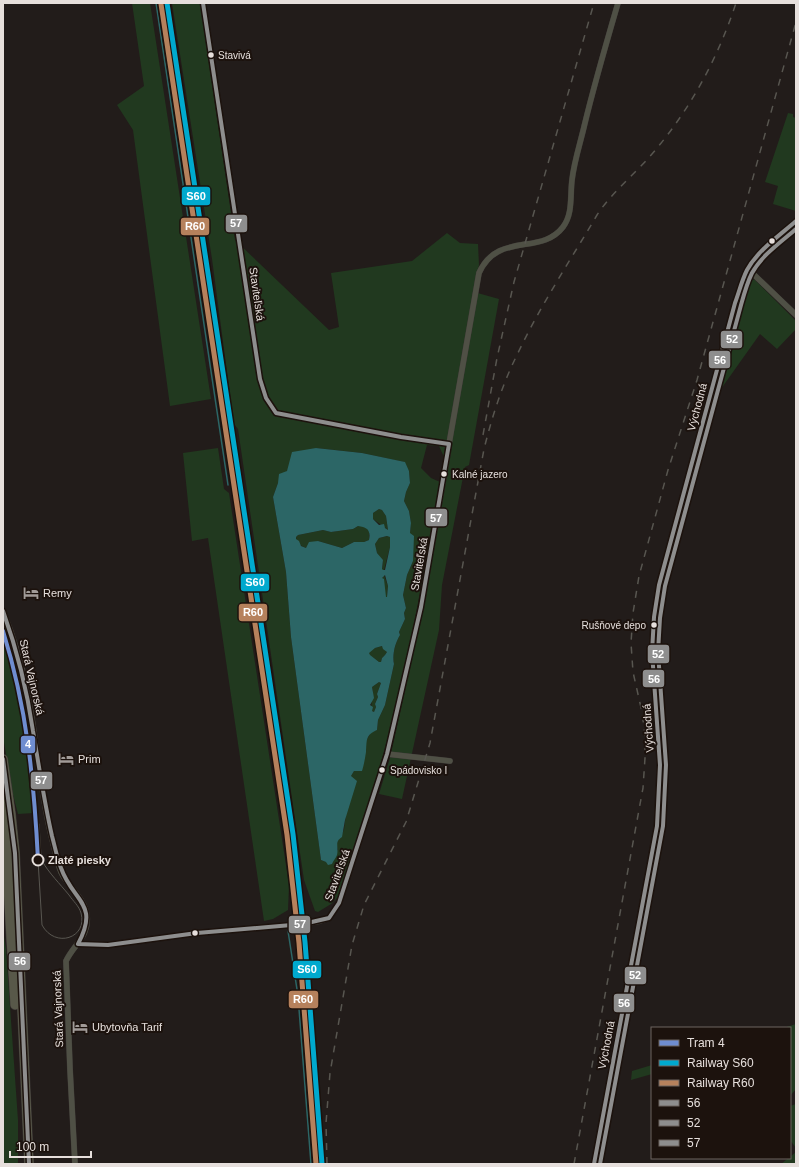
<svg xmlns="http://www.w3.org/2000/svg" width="799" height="1167" font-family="Helvetica,sans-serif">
<rect width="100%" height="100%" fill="#221c1a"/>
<path fill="#21391f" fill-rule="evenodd" d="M132,3H150L211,399L170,406L133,130L117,105L144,86Z
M172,3H200L235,240L329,330L339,327L331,273L412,261L447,233L460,243L478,244L479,265L474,292L499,299L469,465L465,467L442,585L439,630L402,799L379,794L390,758L423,609L444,457L439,446L427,445L421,468L431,478L440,482C423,573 409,666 383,755C370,803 353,850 338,897L331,904L318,912L315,911L304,880L238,429L234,424L212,259ZM316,448L362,453L404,462L409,471L410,483L406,492L404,501L409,511L411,523L410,533L413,561L407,575L403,595L406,608L404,613L405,619L399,632L400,635C395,643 392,655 394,664L385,705L378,720L377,730L371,732L366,741V751L351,776L344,829C342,837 334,841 338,850L326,862L321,860L291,637L286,572L273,497L278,483L287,471Z
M788,113L793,114V117L796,118V211L773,204L778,186L765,182Z
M750,279L755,280L796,321V329L777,349L760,334L711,403L740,298C742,292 744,283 750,279Z
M218,448L224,489L229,493L289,885L288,910L273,919L264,921L208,538L192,541L183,453Z
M379,509L382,510L386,516L388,530L373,519V513Z
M358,526H364L369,530V540L364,542H354L342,548L318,541L306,548C301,546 296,543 296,537L298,535L323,530L331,532L353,529Z
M388,536L390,537V547L384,570H382L383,561L377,553L375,544L379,538Z
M384,575L388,586L387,597H385L382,578Z
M3,638C22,695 29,753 34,813L18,814L12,791L3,736Z
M382,646L387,652L385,655L382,658L381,662H379L369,655V652L375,648Z
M379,682L381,683L377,694L378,697L375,704L376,707L374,712L372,711C370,702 374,695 372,687Z
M3,930L6,949L18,1120V1164H3Z
M796,1024V1089L790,1096V1028H783Z
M652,1065V1074L631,1080L632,1071Z
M796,1104V1148L790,1140V1106Z
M796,1152V1164H781Z"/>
<path fill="#2c6666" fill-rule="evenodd" d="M316,448L362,453L405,462L409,471L410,483L406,492L404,501L409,511L411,523L410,533L414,536L413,561L407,575L403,595L406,608L404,613L405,619L399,632L400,635C395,643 392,655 394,664L385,705L378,720L377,730C365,735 367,741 366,752C365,758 364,765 362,771H354L351,776L357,781L345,820L342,837C334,842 339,847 337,855C336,858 333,861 332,864L328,865L326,862L321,860L291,637L286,572L273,497L278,483L279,474L287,471L292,452ZM379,509L382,510L386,516L388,530L385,528L384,524L379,525L373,519V513ZM358,526C367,527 371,530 369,540L364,542H354L342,548L318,541L309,542L306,548L301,546L299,541L296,539V537L298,535L323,530L331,532L353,529ZM387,536L390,537V547L385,570H383L382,569L383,560L377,553L375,544L379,538ZM385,575L388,586L387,597H386L384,579L382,578ZM382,646L383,649L387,652L385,655L382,658L381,662H379L370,655L369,653L375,648ZM379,682L381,683L377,694L378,697L375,704L376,707L374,712L372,711L373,707L370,705L374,698L372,687Z"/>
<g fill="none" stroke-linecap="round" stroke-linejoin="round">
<path stroke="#2c6666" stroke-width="1.5" d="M156,3L228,485
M288,931L298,996L311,1164"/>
<defs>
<path id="minor" d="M748,269L796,315
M449,444L479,273C498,231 541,256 563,227C573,214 570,196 572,180C574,162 580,144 584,127C594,85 606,44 618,3
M3,611C14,638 22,666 28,695C37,743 40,792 52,839C55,850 57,862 61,872C68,887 85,898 87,916C89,937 74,944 66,961L70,1069L75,1164
M387,754L450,761
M78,944L108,945L197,933L303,924L320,921L329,918L339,903L387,754L421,607L447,458L449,444L401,437L276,413L266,398L260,379L203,3
M594,1164L657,826L660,765L658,723L652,652L654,617L659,585L735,303C739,292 742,281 747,270C758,251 780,235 796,221"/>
<path id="primary" d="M3,759L11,814L15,853L29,1164
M3,804L15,1005"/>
</defs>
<use href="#minor" stroke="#3d3836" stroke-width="6"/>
<use href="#primary" stroke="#3d3836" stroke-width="10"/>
<use href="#minor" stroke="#4f5045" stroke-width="5.5"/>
<use href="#primary" stroke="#585849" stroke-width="9"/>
<path stroke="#585650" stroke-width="1" d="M38,860L42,925C55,949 88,938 81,913C79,906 73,901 69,895C60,884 49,873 42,861L41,856L39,824"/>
<path stroke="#585650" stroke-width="1.5" stroke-dasharray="7 7" stroke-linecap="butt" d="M483,435L497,358L514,282L594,3
M327,1164L326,1123L330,1073L352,945L364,905L406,822L430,743L484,449C492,417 502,385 517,355C540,306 570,261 597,215C612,192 634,175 652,154C690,110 718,58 736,3
M574,1164L643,788L645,758V735L642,712L633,672L631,643L633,613L639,576L668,470L697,380L796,22"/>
<defs>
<path id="bus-1" d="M3,759L15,853L29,1164
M594,1164L657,826L660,765L652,652L654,617L659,585L735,303C739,292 742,280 747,270C758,250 779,236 796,221"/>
<path id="bus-2" d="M600,1164L663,826L666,765L658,652L660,618L665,586L741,305C744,294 747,283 752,273C762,255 781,242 796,229"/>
<path id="bus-3" d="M3,611C17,650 27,690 33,731C39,766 44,801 52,836C55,847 57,858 61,868C73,902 100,903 78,944
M78,944L108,945L197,933L303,924L329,918L339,903L387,754L421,607L449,444L401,437L276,413L266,398L260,379L203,3"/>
</defs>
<use href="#bus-1" stroke="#1c120d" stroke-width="7"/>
<use href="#bus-2" stroke="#1c120d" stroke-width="7"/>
<use href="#bus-3" stroke="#1c120d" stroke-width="7"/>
<use href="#bus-1" stroke="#8e8e8e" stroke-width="4"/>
<use href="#bus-2" stroke="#8e8e8e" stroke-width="4"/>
<use href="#bus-3" stroke="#8e8e8e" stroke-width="4"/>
<defs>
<path id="rail-1" d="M167,3L293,834L305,942L322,1164"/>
<path id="rail-2" d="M161,4L287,835L299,943L316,1164"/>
</defs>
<use href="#rail-1" stroke="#1c120d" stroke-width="8"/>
<use href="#rail-2" stroke="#1c120d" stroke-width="8"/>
<use href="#rail-1" stroke="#00a9ce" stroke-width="5"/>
<use href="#rail-2" stroke="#b6815c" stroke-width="5"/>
<defs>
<path id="tram-1" d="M3,631C27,708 34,780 38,860"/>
</defs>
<use href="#tram-1" stroke="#1c120d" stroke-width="7"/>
<use href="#tram-1" stroke="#6f8dd0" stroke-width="4"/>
</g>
<defs>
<symbol id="hotel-bare" viewBox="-9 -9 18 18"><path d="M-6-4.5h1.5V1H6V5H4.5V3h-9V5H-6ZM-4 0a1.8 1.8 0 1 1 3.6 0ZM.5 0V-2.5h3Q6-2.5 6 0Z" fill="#a19b98" stroke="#1c120d" stroke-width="2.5" paint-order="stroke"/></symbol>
</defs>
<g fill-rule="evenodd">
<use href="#hotel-bare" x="20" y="582" width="22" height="22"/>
<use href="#hotel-bare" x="55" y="748" width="22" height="22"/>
<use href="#hotel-bare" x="69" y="1016" width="22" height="22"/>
</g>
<g fill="#e6dfdc" stroke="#1c120d" stroke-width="1.5">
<circle cx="211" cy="55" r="3.5"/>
<circle cx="772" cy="241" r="3.5"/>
<circle cx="444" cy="474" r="3.5"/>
<circle cx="654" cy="625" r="3.5"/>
<circle cx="382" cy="770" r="3.5"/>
<circle cx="195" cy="933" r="3.5"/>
</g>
<circle fill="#1c120d" stroke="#e6dfdc" stroke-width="2" cx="38" cy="860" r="5.5"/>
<g text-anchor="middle" stroke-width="4" stroke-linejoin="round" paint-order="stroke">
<g font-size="10" fill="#e6dfdc" stroke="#1c120d" text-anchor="start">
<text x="218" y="59">Stavivá</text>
<text x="452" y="478">Kalné jazero</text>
<text x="646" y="629" text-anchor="end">Rušňové depo</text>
<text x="390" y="774">Spádovisko I</text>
</g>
<g font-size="11" fill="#e6dfdc" stroke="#1c120d">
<text transform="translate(257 294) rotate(82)" y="4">Staviteľská</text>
<text transform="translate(697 407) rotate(-75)" y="4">Východná</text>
<text transform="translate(419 564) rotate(-80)" y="4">Staviteľská</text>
<text transform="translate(32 677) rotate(77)" y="4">Stará Vajnorská</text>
<text transform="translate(648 728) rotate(-94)" y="4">Východná</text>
<text transform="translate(337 875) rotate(-70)" y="4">Staviteľská</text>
<text transform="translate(58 1009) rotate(-92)" y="4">Stará Vajnorská</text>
<text transform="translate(606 1045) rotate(-79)" y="4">Východná</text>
</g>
<g font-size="11" fill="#e6dfdc" stroke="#1c120d" text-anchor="start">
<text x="43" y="597">Remy</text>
<text x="78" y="763">Prim</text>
<text x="92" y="1031">Ubytovňa Tarif</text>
</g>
<g font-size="11" font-weight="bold" fill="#e6dfdc" stroke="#1c120d" text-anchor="start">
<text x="48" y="864">Zlaté piesky</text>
</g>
</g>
<g stroke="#1c120d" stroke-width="1.5">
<rect x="181" y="186" width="30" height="20" rx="4" fill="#00a9ce"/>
<rect x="225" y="214" width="23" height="19" rx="4" fill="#8e8e8e"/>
<rect x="180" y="217" width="30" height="19" rx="4" fill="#b6815c"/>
<rect x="720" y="330" width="23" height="19" rx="4" fill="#8e8e8e"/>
<rect x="708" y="350" width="23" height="19" rx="4" fill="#8e8e8e"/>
<rect x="425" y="508" width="23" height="19" rx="4" fill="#8e8e8e"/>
<rect x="240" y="573" width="30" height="19" rx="4" fill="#00a9ce"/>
<rect x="238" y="603" width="30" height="19" rx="4" fill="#b6815c"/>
<rect x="647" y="644" width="23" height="20" rx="4" fill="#8e8e8e"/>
<rect x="642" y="669" width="23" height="19" rx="4" fill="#8e8e8e"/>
<rect x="20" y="735" width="16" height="19" rx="4" fill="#6f8dd0"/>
<rect x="30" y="771" width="23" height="19" rx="4" fill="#8e8e8e"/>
<rect x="288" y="915" width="23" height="19" rx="4" fill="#8e8e8e"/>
<rect x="8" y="952" width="23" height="19" rx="4" fill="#8e8e8e"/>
<rect x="292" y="960" width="30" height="19" rx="4" fill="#00a9ce"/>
<rect x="624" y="966" width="23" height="19" rx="4" fill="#8e8e8e"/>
<rect x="288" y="990" width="31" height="19" rx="4" fill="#b6815c"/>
<rect x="613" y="993" width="22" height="20" rx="4" fill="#8e8e8e"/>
</g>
<g font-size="11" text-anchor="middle" font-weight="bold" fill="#fff">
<text x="196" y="200">S60</text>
<text x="236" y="227">57</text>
<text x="195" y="230">R60</text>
<text x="732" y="343">52</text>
<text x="720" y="364">56</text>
<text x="436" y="522">57</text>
<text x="255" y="586">S60</text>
<text x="253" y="616">R60</text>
<text x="658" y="658">52</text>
<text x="654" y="683">56</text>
<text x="28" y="748">4</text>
<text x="41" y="784">57</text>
<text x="300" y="928">57</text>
<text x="20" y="965">56</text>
<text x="307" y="973">S60</text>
<text x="635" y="979">52</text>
<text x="303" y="1003">R60</text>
<text x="624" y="1007">56</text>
</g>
<rect width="799" height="1167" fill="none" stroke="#e6dfdc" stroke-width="8"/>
<rect x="651" y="1027" width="140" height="132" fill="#1c120d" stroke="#6d6460"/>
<rect x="659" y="1040" width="20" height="6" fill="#6f8dd0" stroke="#6d6460"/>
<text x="687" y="1047" font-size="12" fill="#e6dfdc">Tram 4</text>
<rect x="659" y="1060" width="20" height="6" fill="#00a9ce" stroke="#6d6460"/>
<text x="687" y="1067" font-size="12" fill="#e6dfdc">Railway S60</text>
<rect x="659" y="1080" width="20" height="6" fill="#b6815c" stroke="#6d6460"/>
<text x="687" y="1087" font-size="12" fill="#e6dfdc">Railway R60</text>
<rect x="659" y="1100" width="20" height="6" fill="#8e8e8e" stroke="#6d6460"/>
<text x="687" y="1107" font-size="12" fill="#e6dfdc">56</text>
<rect x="659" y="1120" width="20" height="6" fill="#8e8e8e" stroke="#6d6460"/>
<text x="687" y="1127" font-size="12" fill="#e6dfdc">52</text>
<rect x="659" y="1140" width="20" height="6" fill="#8e8e8e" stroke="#6d6460"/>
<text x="687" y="1147" font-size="12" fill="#e6dfdc">57</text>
<path d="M10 1151v6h81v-6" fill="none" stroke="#e6dfdc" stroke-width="2"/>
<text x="16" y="1151" font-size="12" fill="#e6dfdc" stroke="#1c120d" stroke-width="3" paint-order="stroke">100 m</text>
</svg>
